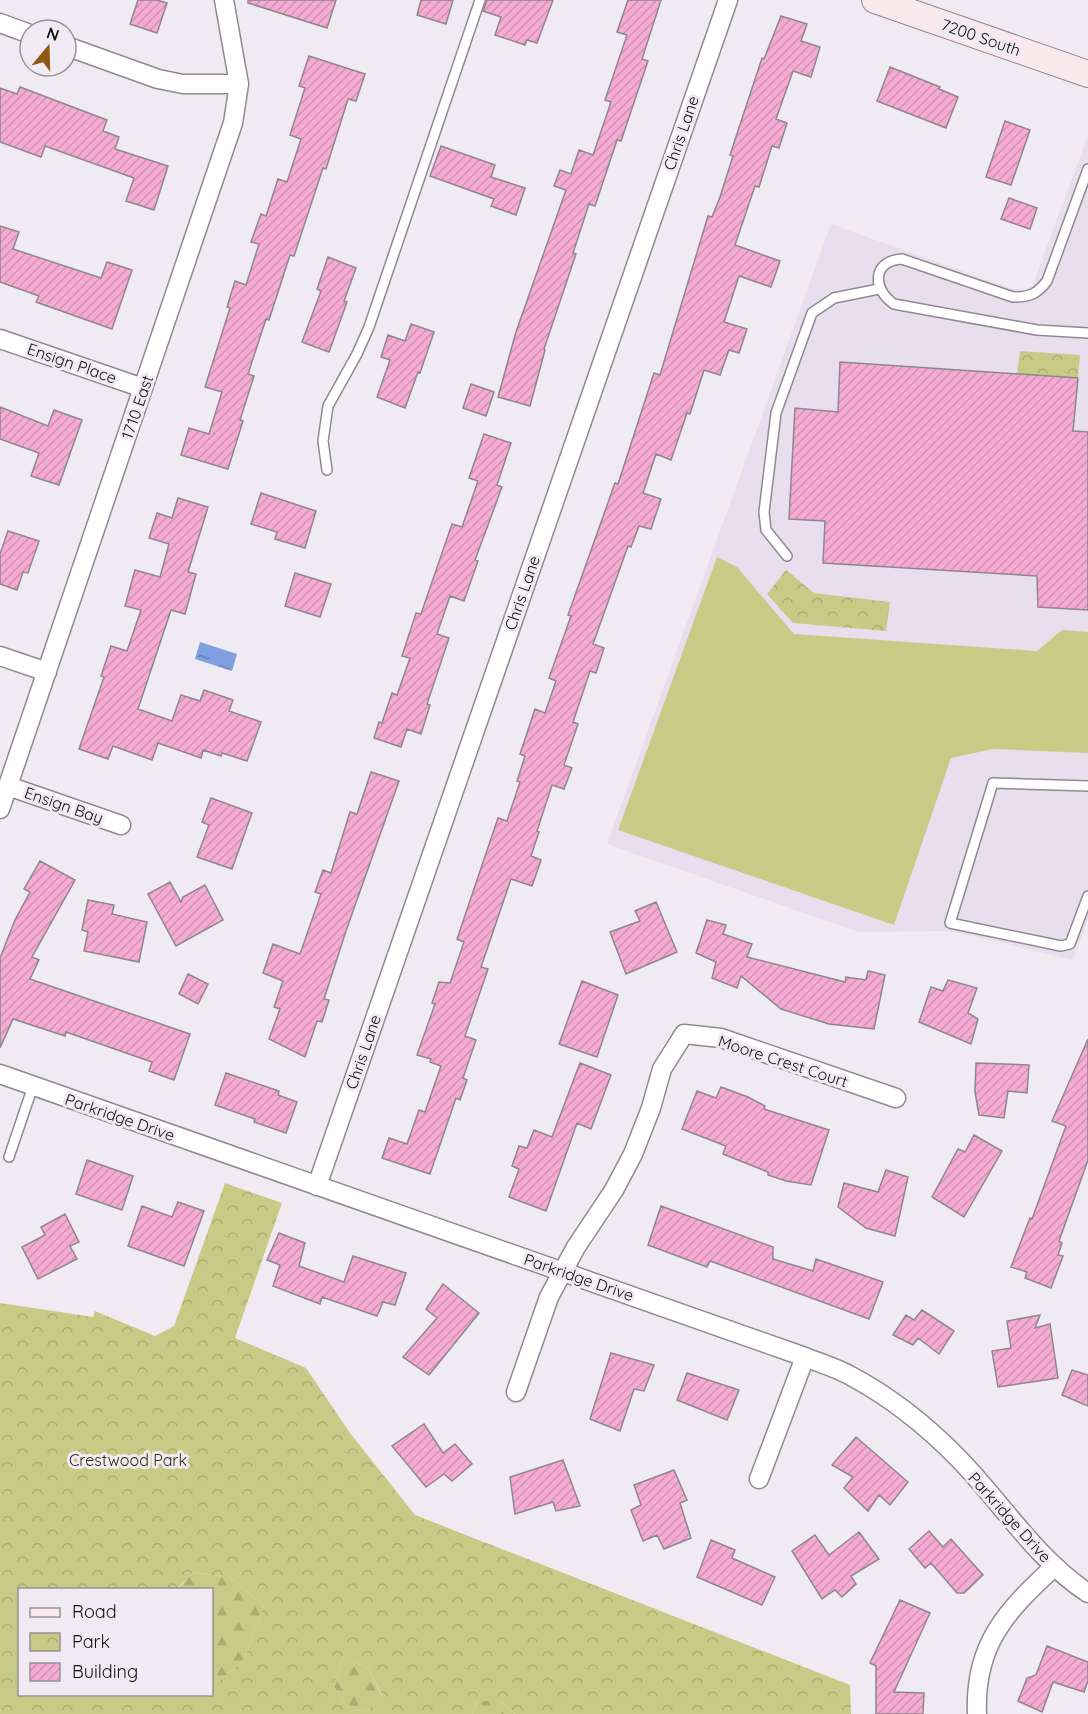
<svg xmlns="http://www.w3.org/2000/svg" width="1088" height="1714" font-family="Quicksand,sans-serif">
<defs>
<pattern id="forest-firs" width="22" height="20" patternUnits="userSpaceOnUse" patternTransform="scale(1.5)"><rect width="22" height="20" fill="#c8cb86"/><path d="M5 1l3.5 6h-7zM16 11l3.5 6h-7z" fill="#abad73"/></pattern>
<pattern id="park-crowns" width="20" height="18" patternUnits="userSpaceOnUse" patternTransform="scale(1.5)"><rect width="20" height="18" fill="#c8cb86"/><path d="M2 6a3 3 0 1 1 6 0M12 15a3 3 0 1 1 6 0" fill="none" stroke="#abad73"/></pattern>
<pattern id="water-ripples" width="26" height="14" patternUnits="userSpaceOnUse" patternTransform="scale(1.5)"><rect width="26" height="14" fill="#7ea0e0"/><path d="M2 4q2-2 4 0t4 0M15 11q2-2 4 0t4 0" fill="none" stroke="#6681b4"/></pattern>
<pattern id="building-hatch" width="6" height="6" patternUnits="userSpaceOnUse" patternTransform="scale(1.5)"><rect width="6" height="6" fill="#f6abd4"/><path d="M-1 1l2-2M0 6l6-6M5 7l2-2" fill="none" stroke="#d292b5"/></pattern>
</defs>
<rect width="100%" height="100%" fill="#f0ebf3"/>
<path fill="#e8deed" d="M1088,135V919L1073,960L950,931L858,932L607,844L831,224L1029,295Z"/>
<path fill="#c8cb86" d="M717,557L737,567L794,634L1037,651L1062,630L1088,632V753L993,749L951,758L894,925L618,830Z"/>
<path fill="url(#forest-firs)" d="M193,1572L231,1578L264,1606L243,1662L220,1680L212,1684V1590H177Z
M343,1657L369,1669L382,1696L368,1710L350,1711L333,1685Z
M478,1701H501L515,1714H472Z"/>
<path fill="url(#park-crowns)" fill-rule="evenodd" d="M1020,351L1080,355L1078,378L1017,374Z
M786,570L814,593L890,602L886,631L793,623L767,594Z
M225,1183L282,1203L235,1338L306,1368L350,1433L415,1515L850,1685L851,1714H515L501,1701H478L472,1714H0V1303L93,1317L95,1311L155,1336L174,1326ZM193,1572L231,1578L264,1606L243,1662L220,1680L212,1684V1694H20V1590L177,1589ZM343,1657L369,1669L382,1695L368,1710L350,1711L333,1685Z"/>
<path fill="url(#water-ripples)" d="M200,642L237,654L232,671L195,659Z"/>
<path fill="url(#building-hatch)" stroke="#8f878b" stroke-width="1.5" d="M138,0H157L167,3L157,33L130,24Z
M248,0H336L327,28L248,3Z
M421,0H453L446,24L417,15Z
M487,0H553L537,43L527,40L525,45L495,35L501,17L483,11Z
M628,0H661L642,59L648,61L621,141L617,140L595,206L589,204L573,253L576,254L544,349L545,350L530,406L498,397L516,332L566,190L554,186L560,170L571,174L579,150L593,155L611,102L605,100L627,35L617,32Z
M781,16L807,24L801,41L820,47L811,77L793,71L776,119L787,123L779,148L772,146L759,187L755,186L735,245L780,261L771,287L739,276L724,322L747,329L739,353L729,350L720,375L704,370L690,414L687,413L671,460L656,454L643,493L661,499L651,529L639,526L631,547L628,546L593,644L604,648L596,673L590,671L573,722L578,724L564,765L572,768L564,789L552,785L537,831L539,832L531,856L541,860L532,886L511,879L481,967L488,969L465,1036L476,1040L463,1078L467,1080L460,1100L456,1098L430,1174L382,1158L389,1138L407,1144L419,1110L425,1112L441,1066L430,1062L431,1059L417,1055L435,1004L432,1003L439,982L450,983L464,942L457,939L498,818L507,821L520,782L517,781L525,756L520,754L535,709L545,713L556,681L549,678L571,616L568,615L615,483L618,484L654,373L660,375L708,216L712,217L720,197L733,156L730,155L762,58L764,59Z
M309,56L365,74L356,101L348,99L326,169L323,168L294,256L290,255L269,320L266,319L248,374L254,376L240,420L243,421L228,469L181,455L189,428L209,434L222,392L205,387L230,308L227,307L235,281L246,285L259,244L251,242L261,214L266,216L278,179L287,182L301,139L290,135L305,88L299,86Z
M890,67L940,87L939,89L958,97L946,128L877,101Z
M20,87L107,120L103,131L119,137L115,149L168,166L154,210L126,201L134,178L45,146L41,157L0,142V88L17,94Z
M1005,121L1030,130L1011,185L986,177Z
M441,146L495,165L491,177L525,188L516,215L491,206L494,199L430,176Z
M1009,198L1037,208L1030,229L1001,219Z
M0,226L19,232L13,249L101,278L107,262L132,270L112,329L36,302L39,296L0,282Z
M328,257L356,268L344,301L347,302L329,352L302,342L321,291L317,289Z
M411,324L434,332L420,373L418,372L405,408L377,397L390,360L381,357L388,335L405,341Z
M840,362L1078,378L1073,431L1088,432V610L1038,607L1037,576L823,563L825,521L789,519L795,408L838,412Z
M471,384L494,392L486,416L463,408Z
M0,407L48,426L54,410L82,420L59,485L31,476L39,453L0,439Z
M484,434L511,443L497,485L502,487L475,560L478,561L464,601L450,596L437,634L449,638L427,704L430,705L421,734L407,729L401,747L374,738L379,722L382,723L392,693L397,695L410,658L402,656L416,613L421,614L452,524L462,527L478,481L469,478Z
M261,493L316,511L305,548L275,539L277,532L251,524Z
M178,498L208,507L188,572L196,574L185,614L171,610L138,709L172,721L181,695L200,701L204,690L233,700L229,711L261,722L247,761L222,753L221,756L203,750L201,758L158,743L152,760L113,746L108,759L79,749L104,677L101,676L111,646L127,651L141,610L125,606L135,570L160,577L169,544L149,538L157,513L172,518Z
M8,531L39,541L28,573L23,572L17,590L0,584V554Z
M295,573L331,584L320,617L285,606Z
M371,772L399,781L346,931L324,999L329,1000L322,1022L317,1021L305,1057L269,1039L280,1009L274,1007L283,981L263,973L273,944L300,954L321,894L315,892L323,870L331,873L350,812L357,814Z
M211,798L252,813L232,869L197,857L209,825L202,822Z
M40,861L75,880L32,957L39,960L30,979L190,1034L174,1080L149,1071L152,1062L66,1032L65,1036L13,1019L0,1048V958L15,920L30,892L24,889Z
M170,882L181,902L183,897L205,885L223,920L176,946L148,894Z
M88,900L114,905L112,914L147,922L139,962L84,951L88,932L82,930Z
M656,902L677,952L626,974L610,932L640,921L635,911Z
M707,920L726,925L723,934L752,944L747,957L845,982L846,977L866,980L868,971L885,975L874,1029L829,1024L781,1009L741,976L737,988L712,978L716,962L696,953Z
M188,974L208,984L198,1004L179,994Z
M948,980L977,988L968,1013L978,1019L971,1044L919,1022L931,987L943,991Z
M582,981L618,995L597,1057L559,1044Z
M1088,1039V1160L1059,1241L1062,1243L1058,1255L1063,1256L1051,1288L1025,1278L1027,1272L1011,1267L1030,1218L1032,1219L1066,1126L1052,1121Z
M580,1063L611,1075L591,1129L577,1123L546,1211L509,1197L519,1169L512,1166L519,1146L527,1148L534,1130L552,1137Z
M976,1063L1029,1065L1027,1093L1008,1091L1004,1118L979,1115L975,1092Z
M226,1073L279,1091L278,1095L297,1102L286,1133L254,1122L255,1119L215,1105Z
M721,1087L748,1097L765,1106L764,1109L829,1130L811,1185L786,1181L768,1175V1172L723,1154L726,1146L682,1129L697,1091L716,1098Z
M974,1135L1002,1151L964,1217L932,1197L958,1149L965,1152Z
M87,1160L133,1176L122,1210L76,1194Z
M886,1170L908,1177L895,1236L866,1228L838,1207L844,1183L878,1192Z
M178,1202L204,1211L184,1266L128,1246L142,1206L172,1217Z
M661,1206L773,1247V1259L813,1271L816,1259L883,1282L869,1319L710,1261L707,1267L648,1245Z
M65,1214L79,1242L70,1246L77,1259L38,1279L22,1247L45,1235L41,1227Z
M279,1233L305,1243L299,1266L344,1282L353,1256L406,1273L395,1305L383,1302L377,1316L322,1297L320,1304L273,1286L280,1265L267,1260Z
M443,1284L479,1313L429,1375L403,1357L437,1318L426,1309Z
M922,1310L954,1331L939,1354L918,1338L913,1345L893,1335L906,1315L914,1320Z
M1040,1315L1035,1328L1050,1324L1058,1378L998,1387L992,1351L1011,1348L1007,1321Z
M611,1353L654,1365L644,1391L634,1389L620,1431L590,1419Z
M1072,1370L1088,1375V1406L1062,1395Z
M687,1373L739,1390L727,1420L677,1400Z
M424,1424L443,1453L455,1444L472,1464L452,1481L444,1474L426,1487L392,1446Z
M856,1437L908,1482L890,1505L879,1495L868,1511L844,1488L853,1477L832,1465Z
M563,1460L580,1506L556,1511L553,1502L515,1514L510,1477Z
M674,1470L687,1500L680,1503L691,1538L664,1549L657,1535L643,1541L631,1510L641,1505L634,1485Z
M929,1531L943,1547L951,1539L983,1575L964,1593H957L931,1563L925,1568L909,1549Z
M859,1532L879,1559L851,1576L856,1584L842,1597L835,1590L822,1599L792,1551L815,1535L829,1555Z
M711,1540L735,1550L732,1558L775,1577L762,1605L697,1577Z
M900,1600L930,1613L894,1692L924,1693L923,1714H876V1666L870,1663Z
M1047,1646L1088,1662V1681L1084,1692L1053,1682L1042,1712L1018,1701L1027,1678L1036,1675Z"/>
<g fill="none" stroke-linecap="round" stroke-linejoin="round">
<defs>
<path id="lane" d="M1088,169L1047,281C1037,294 1030,297 1013,297L902,259C872,261 872,289 894,304L1037,330L1088,333
M327,470L323,441L328,406L357,354L369,327L480,0
M787,556L766,530L764,512L776,413L812,313L834,298L879,289
M1088,786L993,783L950,923L1061,946L1070,944L1088,896
M9,1157L33,1086"/>
<path id="street" d="M0,23L30,34
M66,46L158,79L183,84H239
M0,339L143,388
M0,656L47,672
M8,786L121,825
M0,809L233,123L239,84L224,0
M0,1074L805,1357C820,1363 837,1368 851,1376C892,1398 927,1426 959,1459C1002,1503 1036,1559 1088,1593
M317,1186L728,0
M516,1392L549,1297L576,1247L614,1190L633,1154L651,1108L662,1069L684,1034L721,1038L896,1098
M759,1479L805,1357
M977,1714C974,1645 1006,1611 1054,1567"/>
<path id="secondary" d="M875,0L1088,74"/>
</defs>
<use href="#lane" stroke="#8f8a91" stroke-width="12"/>
<use href="#street" stroke="#8f8a91" stroke-width="21"/>
<use href="#secondary" stroke="#8f8a91" stroke-width="28"/>
<use href="#lane" stroke="#fff" stroke-width="9"/>
<use href="#street" stroke="#fff" stroke-width="18"/>
<use href="#secondary" stroke="#fae9ec" stroke-width="26"/>
</g>
<g text-anchor="middle" stroke-width="6" stroke-linejoin="round" paint-order="stroke">
<g font-size="16" fill="#100e11" stroke="#f0ebf3">
<text transform="translate(981 37) rotate(19)" y="6">7200 South</text>
<text transform="translate(681 133) rotate(-71)" y="6">Chris Lane</text>
<text transform="translate(72 363) rotate(19)" y="6">Ensign Place</text>
<text transform="translate(137 407) rotate(-71)" y="6">1710 East</text>
<text transform="translate(522 593) rotate(-71)" y="6">Chris Lane</text>
<text transform="translate(64 805) rotate(19)" y="6">Ensign Bay</text>
<text transform="translate(363 1052) rotate(-71)" y="6">Chris Lane</text>
<text transform="translate(783 1061) rotate(18)" y="6">Moore Crest Court</text>
<text transform="translate(120 1117) rotate(19)" y="6">Parkridge Drive</text>
<text transform="translate(579 1277) rotate(19)" y="6">Parkridge Drive</text>
<text transform="translate(1010 1517) rotate(48)" y="6">Parkridge Drive</text>
</g>
<g font-size="16" fill="#30300d" stroke="#f0ebf3">
<text x="128" y="1466">Crestwood Park</text>
</g>
</g>
<rect x="18" y="1588" width="195" height="108" fill="#f0ebf3" stroke="#969399" stroke-width="1.5"/>
<rect x="30" y="1608" width="30" height="9" fill="#fae9ec" stroke="#969399" stroke-width="1.5"/>
<text x="72" y="1618" font-size="18" fill="#100e11">Road</text>
<rect x="30" y="1633" width="30" height="18" fill="url(#park-crowns)" stroke="#969399" stroke-width="1.5"/>
<text x="72" y="1648" font-size="18" fill="#100e11">Park</text>
<rect x="30" y="1663" width="30" height="18" fill="url(#building-hatch)" stroke="#969399" stroke-width="1.5"/>
<text x="72" y="1678" font-size="18" fill="#100e11">Building</text>
<g transform="translate(48 48) rotate(19)"><circle r="28" fill="#f0ebf3" stroke="#969399" stroke-width="1.5"/>
<path d="M0-4.5L10 22L0 15L-10 22Z" fill="#915715"/>
<text y="-9" font-size="16" font-weight="bold" text-anchor="middle" fill="#100e11">N</text>
</g>
</svg>
